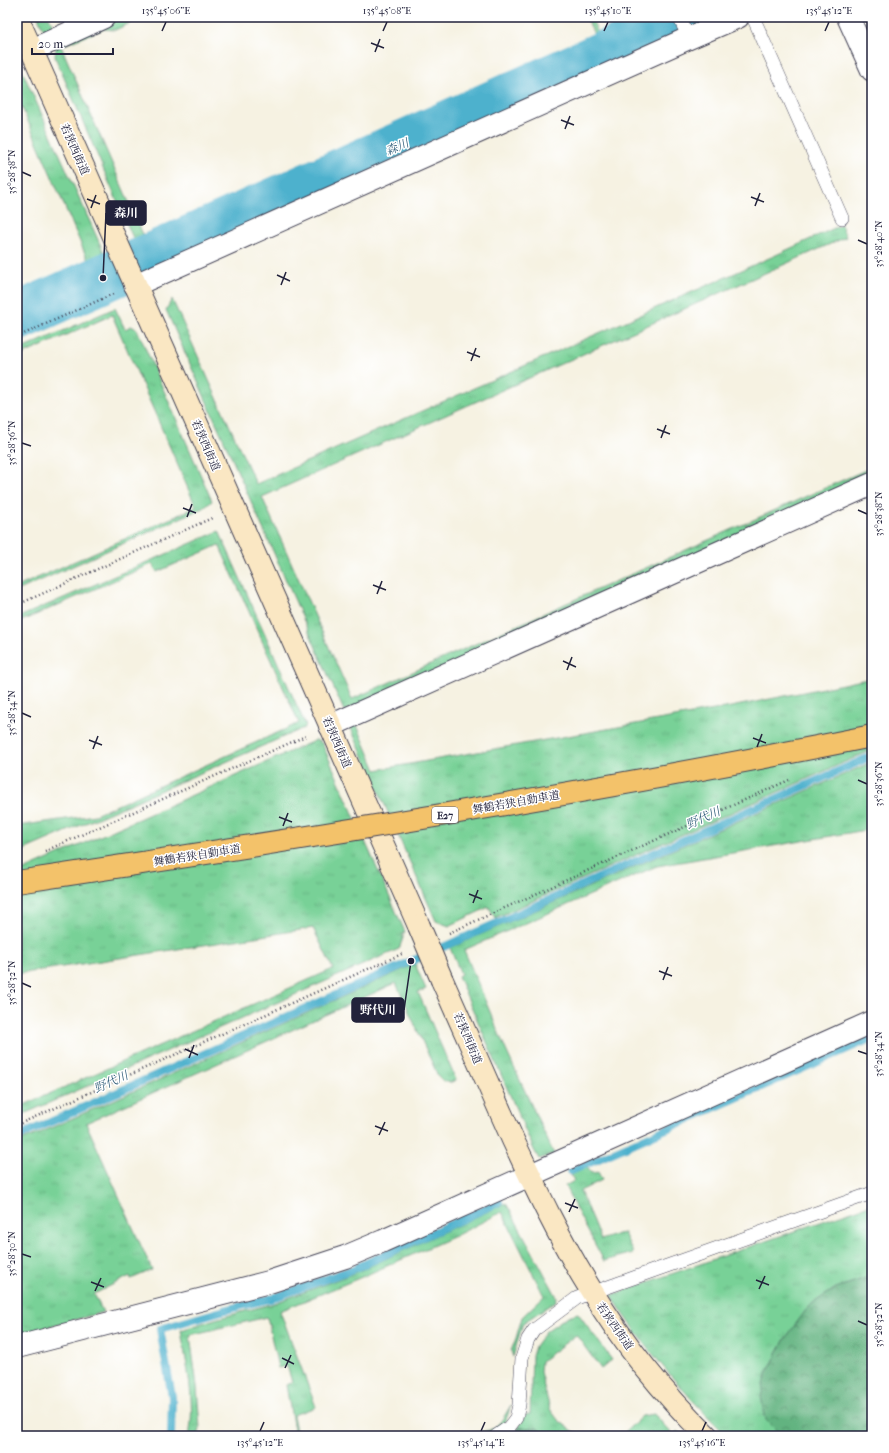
<svg xmlns="http://www.w3.org/2000/svg" width="889" height="1453" font-family="'IM FELL French Canon','Noto Serif JP',serif">
<defs>
<pattern id="grass-tufts" width="24" height="20" patternUnits="userSpaceOnUse"><rect width="24" height="20" fill="#78d197"/><path d="M3 7l-1-3M5 7V3M7 7l1-3M15 17l-1-3M17 17v-4M19 17l1-3" fill="none" stroke="#68b383"/></pattern>
<pattern id="forest-crowns" width="20" height="18" patternUnits="userSpaceOnUse"><rect width="20" height="18" fill="#62b380"/><path d="M2 6a3 3 0 1 1 6 0M12 15a3 3 0 1 1 6 0" fill="none" stroke="#50916a"/></pattern>
</defs>
<rect width="100%" height="100%" fill="#fff"/>
<filter id="ink" filterUnits="userSpaceOnUse"><feTurbulence type="fractalNoise" baseFrequency=".025" numOctaves="2"/><feDisplacementMap in="SourceGraphic" scale="8" xChannelSelector="R" yChannelSelector="G"/><feConvolveMatrix kernelMatrix="1 2 1 2 8 2 1 2 1" color-interpolation-filters="sRGB"/></filter>
<filter id="wash" filterUnits="userSpaceOnUse"><feTurbulence type="fractalNoise" baseFrequency=".012" numOctaves="4" result="noise"/><feDisplacementMap in="SourceGraphic" scale="16" xChannelSelector="R" yChannelSelector="G"/><feGaussianBlur stdDeviation="0.9" result="paint"/><feColorMatrix in="noise" values="0 0 0 0 0 0 0 0 0 0 0 0 0 0 0 0 0 1.4 0 .05"/><feComposite in="paint" operator="in"/></filter>
<g filter="url(#wash)">
<rect width="100%" height="100%" fill="#f6f2e2"/>
<path fill="url(#grass-tufts)" stroke="#4d7a69" d="M38,17H49L54,27L75,17H87L45,33Z
M118,17H144L115,30L103,29L61,46L148,246L160,244L600,47L586,17H591L605,49L161,247L146,252H139L55,57L56,44Z
M17,67L21,68L108,262L102,269L89,278L17,310V306L93,272L17,96Z
M841,225L846,237L262,497L352,699L872,467V478L344,711L166,310L172,299L256,484L776,255Z
M115,308L125,329L131,326L137,329L212,501L205,507L17,591V587L196,507L112,315L17,357V351Z
M219,531L306,726L304,728L17,853V826L95,815L299,723L219,545L157,572L152,564L17,623V618L154,559L157,558Z
M872,678V750L495,918L489,907L449,926L436,921L348,722L356,723L376,770L731,707Z
M316,740L322,743L405,932L403,933V938L399,949L17,1117V1108L333,969L313,928L17,974V873Z
M872,762V829L657,866L464,950L506,1050L554,1154L539,1159L534,1150L458,976L461,974L450,948Z
M415,964L426,989L418,992L456,1080L449,1083L443,1081L438,1076L396,983L86,1123L152,1270L131,1279L130,1276L94,1294L103,1312L18,1336L17,1143L163,1078Z
M587,1167L591,1173L598,1172L602,1180L580,1191L601,1240L617,1234L624,1233L633,1253L604,1261L575,1207L565,1186L574,1181L571,1175Z
M506,1203L557,1297L556,1301L523,1323L513,1357L511,1351L516,1338L522,1317L544,1296L502,1212L455,1236L362,1277L280,1311L316,1407L293,1415L297,1436H295L286,1385L292,1382L287,1366L278,1368L267,1317L190,1335L197,1386L200,1429L198,1436H189C196,1401 186,1365 181,1330L215,1319L275,1303L357,1272Z
M872,1204V1276L836,1288L809,1306L785,1339L767,1373L766,1420L782,1436H727C706,1415 685,1393 666,1370C646,1347 628,1321 611,1295Z
M578,1313L612,1360L601,1369L576,1335L541,1361L540,1372L550,1409L558,1420L573,1431L583,1436L545,1435L537,1428H518L525,1415L530,1414L532,1356L535,1346L546,1331L568,1316Z
M511,1405C509,1409 509,1413 507,1417C496,1440 465,1436 444,1436C456,1434 485,1434 494,1428C502,1422 506,1413 511,1405Z
M654,1414L673,1435L678,1431L683,1436H655L651,1432L642,1436H621L642,1416Z"/>
<path fill="url(#forest-crowns)" stroke="#426a5e" d="M872,1276V1436H782L766,1420L761,1397L767,1373L785,1339L809,1306L836,1288Z
M518,1428H537L545,1435L566,1436H511Z"/>
<g fill="none" stroke-linecap="round" stroke-linejoin="round">
<path stroke="#4eb1cd" stroke-width="8" d="M17,1137L872,756
M571,1171L872,1038
M171,1436L172,1397L160,1329L225,1310L273,1298L356,1268L499,1202"/>
<path stroke="#4eb1cd" stroke-width="49" d="M17,317L689,17"/>
</g>
</g>
<g filter="url(#ink)">
<g fill="none" stroke-linecap="round" stroke-linejoin="round">
<defs>
<path id="lane" d="M679,17L689,38
M753,17L842,218
M496,1436L509,1427L516,1418L519,1405L522,1358L528,1339L534,1330L577,1298L872,1193"/>
<path id="street" d="M848,17L872,70
M32,50L104,17
M135,285L689,38L738,17
M330,726L872,484
M17,1347L269,1282L345,1257L383,1241L872,1022"/>
<path id="secondary" d="M17,17L419,926
M442,980C466,1033 489,1087 513,1140C537,1191 561,1242 591,1290C623,1343 663,1393 707,1436"/>
</defs>
<use href="#lane" stroke="#424154" stroke-width="14"/>
<use href="#street" stroke="#424154" stroke-width="24"/>
<use href="#secondary" stroke="#424154" stroke-width="24"/>
<path stroke="#424154" stroke-width="2.5" stroke-dasharray="1 3" stroke-linecap="butt" d="M17,337L113,294
M17,605L212,518
M45,851L308,735
M449,933L789,780
M17,1125L404,953"/>
<use href="#lane" stroke="#fff" stroke-width="13"/>
<use href="#street" stroke="#fff" stroke-width="22"/>
<use href="#secondary" stroke="#fae7c3" stroke-width="22"/>
<defs>
<path id="secondary-bridge" d="M419,926L442,980"/>
<path id="highway-bridge" d="M17,882C303,839 589,793 872,736"/>
</defs>
<use href="#secondary-bridge" stroke="#424154" stroke-width="24" stroke-linecap="butt"/>
<use href="#highway-bridge" stroke="#424154" stroke-width="24" stroke-linecap="butt"/>
<use href="#secondary-bridge" stroke="#fae7c3" stroke-width="22"/>
<use href="#highway-bridge" stroke="#f3c26a" stroke-width="22"/>
</g>
</g>
<path fill="none" stroke="#22223b" stroke-width="1.5" d="M162,31L166,22M383,31L387,22M604,31L608,22M825,31L829,22M371,43L384,48M375,52L380,39M561,120L574,125M565,129L570,116M22,172L31,176M751,197L764,202M87,199L100,204M755,206L760,193M91,208L96,195M858,240L867,244M277,275L290,281M281,285L286,272M467,352L480,357M471,361L476,348M657,429L670,434M661,438L666,425M22,443L31,446M183,508L196,513M858,510L867,514M187,517L192,504M373,585L386,590M377,594L382,581M563,661L576,667M567,670L572,657M22,713L31,717M753,738L766,743M89,740L102,745M757,747L762,734M93,749L98,736M858,780L867,784M279,817L292,822M283,826L288,813M469,894L482,899M473,903L478,890M659,971L672,976M663,980L668,967M22,983L31,987M185,1049L198,1055M858,1051L867,1054M189,1058L194,1045M375,1126L388,1131M379,1135L385,1122M565,1203L578,1208M569,1212L575,1199M22,1254L31,1257M756,1280L769,1285M91,1282L104,1287M759,1289L765,1276M95,1291L101,1278M858,1321L867,1325M282,1358L294,1364M285,1368L291,1355M260,1431L264,1422M481,1431L485,1422M702,1431L706,1422"/>
<g text-anchor="middle" stroke-width="3" stroke-linejoin="round" paint-order="stroke">
<rect fill="#fff" stroke="#646476" stroke-width="1" x="432" y="807" width="26" height="16" rx="3"/>
<g font-size="10" font-weight="bold" fill="#22223b">
<text x="445" y="819">E27</text>
</g>
<g font-size="11" fill="#22223b" stroke="#fff">
<text transform="translate(75 149) rotate(66)" y="4">若狭西街道</text>
<text transform="translate(206 445) rotate(66)" y="4">若狭西街道</text>
<text transform="translate(337 742) rotate(66)" y="4">若狭西街道</text>
<text transform="translate(516 802) rotate(-10)" y="4">舞鶴若狭自動車道</text>
<text transform="translate(197 855) rotate(-9)" y="4">舞鶴若狭自動車道</text>
<text transform="translate(468 1038) rotate(67)" y="4">若狭西街道</text>
<text transform="translate(615 1326) rotate(55)" y="4">若狭西街道</text>
</g>
<g font-size="12" font-style="italic" fill="#36627d" stroke="#fff">
<text transform="translate(397 147) rotate(-24)" y="4">森川</text>
<text transform="translate(703 818) rotate(-24)" y="4">野代川</text>
<text transform="translate(111 1082) rotate(-24)" y="4">野代川</text>
</g>
</g>
<path fill="none" stroke="#22223b" stroke-width="1.5" d="M103 278L106 213M411 961L404 1010"/>
<g fill="#22223b" stroke="#fff" stroke-width="1.5">
<circle cx="103" cy="278" r="4"/>
<circle cx="411" cy="961" r="4"/>
</g>
<g fill="#22223b" stroke="#22223b" stroke-width="1.5">
<rect x="106" y="201" width="40" height="24" rx="4"/>
<rect x="352" y="998" width="52" height="24" rx="4"/>
</g>
<g font-size="12" text-anchor="middle" font-weight="bold" fill="#fff">
<text x="126" y="217">森川</text>
<text x="378" y="1014">野代川</text>
</g>
<rect width="889" height="1453" fill="none" stroke="#fff" stroke-width="44"/>
<path d="M32 48v6h81v-6" fill="none" stroke="#22223b" stroke-width="2"/>
<text x="38" y="48" font-size="12" fill="#22223b" stroke="#ffffff" stroke-width="3" paint-order="stroke">20 m</text>
<rect x="22" y="22" width="845" height="1409" fill="none" stroke="#22223b" stroke-width="1.5"/>
<g font-size="10" text-anchor="middle" fill="#22223b">
<text x="166" y="14">135°45'06"E</text>
<text x="387" y="14">135°45'08"E</text>
<text x="608" y="14">135°45'10"E</text>
<text x="829" y="14">135°45'12"E</text>
<text transform="translate(11 172) rotate(-90)" y="4">35°28'38"N</text>
<text transform="translate(878 244) rotate(-90)" y="4">35°28'40"N</text>
<text transform="translate(11 443) rotate(-90)" y="4">35°28'36"N</text>
<text transform="translate(878 514) rotate(-90)" y="4">35°28'38"N</text>
<text transform="translate(11 713) rotate(-90)" y="4">35°28'34"N</text>
<text transform="translate(878 784) rotate(-90)" y="4">35°28'36"N</text>
<text transform="translate(11 983) rotate(-90)" y="4">35°28'32"N</text>
<text transform="translate(878 1054) rotate(-90)" y="4">35°28'34"N</text>
<text transform="translate(11 1254) rotate(-90)" y="4">35°28'30"N</text>
<text transform="translate(878 1325) rotate(-90)" y="4">35°28'32"N</text>
<text x="260" y="1446">135°45'12"E</text>
<text x="481" y="1446">135°45'14"E</text>
<text x="702" y="1446">135°45'16"E</text>
</g>
</svg>
